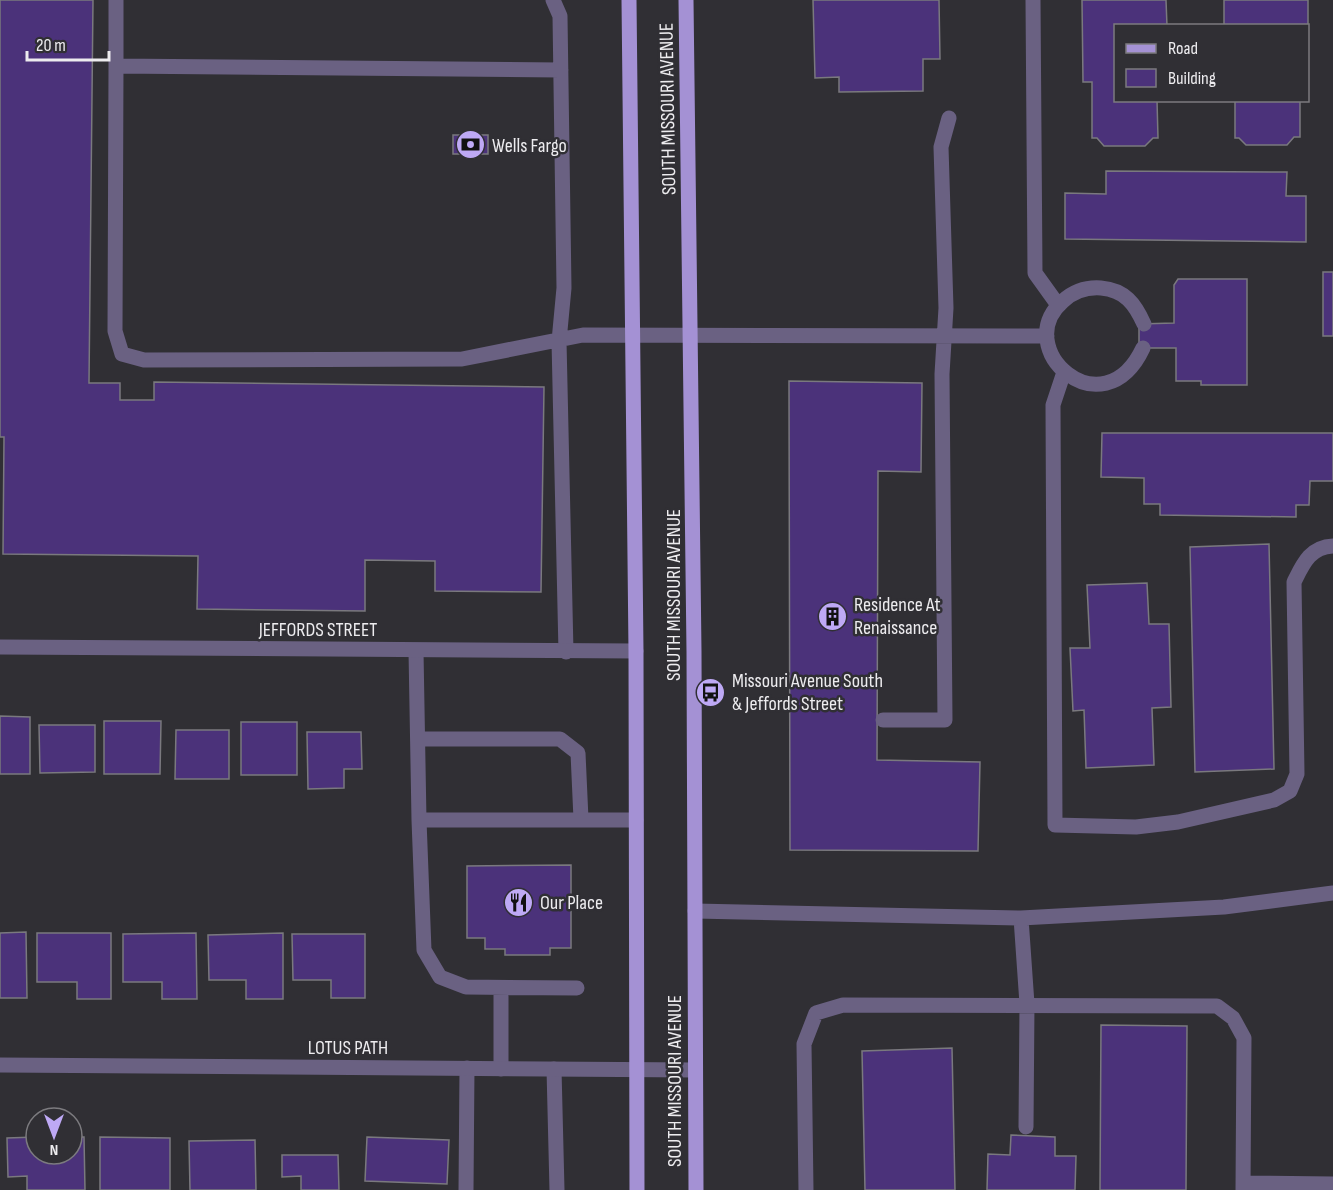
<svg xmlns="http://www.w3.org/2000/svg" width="1333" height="1190" font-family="'Sofia Sans Condensed',sans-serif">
<rect width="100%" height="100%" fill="#302f34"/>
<path fill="#4b327a" stroke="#7a797e" stroke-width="1.5" d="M0,0H93L89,383H120V400H154V382L544,387L541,592L435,591V561L365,560V611L197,609L198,556L3,554L4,437H0Z
M813,0H939L940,59H923V91L839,92V77L815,78Z
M1082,0H1166L1167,26H1116V100H1157L1158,138H1153L1145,146H1104L1097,138H1092V82H1083Z
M1224,0H1308V76V26H1224Z
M1235,100H1300V137H1294L1287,145H1246L1239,138H1235Z
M453,135H488V154H453Z
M1106,171L1287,172L1286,196H1306V242L1065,239V193L1106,194Z
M1323,272H1333V336H1323Z
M1178,279H1247V385H1201V381H1176V348H1139V324L1174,323V285Z
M789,381L922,383L921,472L878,471L877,760L980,762L978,851L790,850Z
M1102,433H1333V481H1310L1309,505H1296V517L1160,515V504H1144V478L1101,477Z
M1269,544L1274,769L1195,772L1190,547Z
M1147,583L1149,624H1169L1171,707L1152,708L1154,765L1086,768L1084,710L1073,711L1070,648H1090L1087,585Z
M0,716L30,717V774H0Z
M104,721H161L160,774H104Z
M241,722H297V775H241Z
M39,725H95V772L40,773Z
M176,730H229V779H175Z
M307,732H361L362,769H344V788L308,789Z
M571,865V948H550V955H505V949H485V938H467V866Z
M26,932L27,998H0V933Z
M37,933H111V999H77V982H37Z
M196,933L197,999H162V982H123V934Z
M283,933V999H246V980H209L208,935Z
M292,934H365V998H331V980H293Z
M1101,1025L1187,1026L1186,1190H1100Z
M952,1048L955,1190H865L862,1051Z
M1011,1135L1055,1137V1156H1076L1075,1190H987L988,1154L1010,1155Z
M36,1137V1154H72V1137H84L85,1190H27V1176L8,1177L7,1138Z
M100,1137L170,1138V1190H100Z
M367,1137L449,1140L447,1184L365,1181Z
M255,1140L256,1190H190L189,1141Z
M282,1155H338L339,1190H301V1176L282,1177Z"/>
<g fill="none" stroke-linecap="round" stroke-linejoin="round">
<path stroke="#6a6182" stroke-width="15" d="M116,0V66
M553,0L560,16L564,288L559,341L566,652
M1033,0L1035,273L1058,305
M561,70L116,66L115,331L122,354L144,360L462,359L583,335L1047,336
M1143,348C1103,433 1009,348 1063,301C1074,291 1087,287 1101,288C1125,290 1135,304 1144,324
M1064,372L1053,405L1055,825L1136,827L1178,822L1274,800L1290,791L1297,774L1294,582C1303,564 1310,547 1333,546
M416,651L419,820L424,950L440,977L466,987L577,988
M883,720H945L942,374L946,308L941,147L949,118
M418,739H560L578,753L581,819
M419,820H636
M695,911L1021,918L1224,907L1333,893
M1021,918L1027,1004L1026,1127
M501,988V1069
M554,1069L557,1190
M1243,1183L1333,1184
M466,1190L467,1068
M806,1190L804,1044L816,1013L843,1005L1217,1006L1233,1018L1244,1038L1243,1190"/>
<path stroke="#6a6182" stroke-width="15" d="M0,647L636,651
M0,1065L695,1070"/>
<path stroke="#a491d4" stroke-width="15" d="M629,0L636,651L637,1190
M686,0L694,651L696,1190"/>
</g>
<defs>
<symbol id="bank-disc" viewBox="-11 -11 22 22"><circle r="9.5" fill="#bea9f5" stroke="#302f34"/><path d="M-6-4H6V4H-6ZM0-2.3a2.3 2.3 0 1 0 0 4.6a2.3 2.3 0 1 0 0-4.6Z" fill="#111"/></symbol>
<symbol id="building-disc" viewBox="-11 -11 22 22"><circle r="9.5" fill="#bea9f5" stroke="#302f34"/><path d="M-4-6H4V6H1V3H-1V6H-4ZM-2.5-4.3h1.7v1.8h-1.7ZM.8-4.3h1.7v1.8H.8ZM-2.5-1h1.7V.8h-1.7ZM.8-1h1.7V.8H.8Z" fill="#111"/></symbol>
<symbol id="bus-disc" viewBox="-11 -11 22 22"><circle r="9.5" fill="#bea9f5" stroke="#302f34"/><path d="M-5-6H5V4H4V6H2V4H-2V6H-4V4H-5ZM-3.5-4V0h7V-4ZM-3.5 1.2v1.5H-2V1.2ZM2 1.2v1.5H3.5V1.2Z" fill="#111"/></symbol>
<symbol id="restaurant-disc" viewBox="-11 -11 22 22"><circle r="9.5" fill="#bea9f5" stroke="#302f34"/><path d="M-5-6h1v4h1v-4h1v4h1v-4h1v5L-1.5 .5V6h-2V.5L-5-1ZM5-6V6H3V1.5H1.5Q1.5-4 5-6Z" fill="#111"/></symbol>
</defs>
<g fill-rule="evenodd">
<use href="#bank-disc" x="454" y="128" width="33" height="33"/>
<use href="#building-disc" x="816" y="600" width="33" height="33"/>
<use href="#bus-disc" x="694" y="676" width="33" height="33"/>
<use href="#restaurant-disc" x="502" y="886" width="33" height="33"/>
</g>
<g text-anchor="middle" stroke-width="5" stroke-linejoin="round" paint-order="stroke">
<g font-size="20" fill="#edecef" stroke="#302f34">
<text transform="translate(667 109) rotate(-91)" y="7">SOUTH MISSOURI AVENUE</text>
<text transform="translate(673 595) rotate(-90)" y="7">SOUTH MISSOURI AVENUE</text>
<text x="318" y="636">JEFFORDS STREET</text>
<text x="348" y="1054">LOTUS PATH</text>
<text transform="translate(674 1081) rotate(-90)" y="7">SOUTH MISSOURI AVENUE</text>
</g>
<g font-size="20" fill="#edecef" stroke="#302f34" text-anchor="start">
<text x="492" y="152">Wells Fargo</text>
<text x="854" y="611">Residence At<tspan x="854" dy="23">Renaissance</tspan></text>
<text x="732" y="687">Missouri Avenue South<tspan x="732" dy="23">&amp; Jeffords Street</tspan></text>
<text x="540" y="909">Our Place</text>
</g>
</g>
<rect x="1114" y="24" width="195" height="78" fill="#302f34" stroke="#7c7b7f" stroke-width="1.5"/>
<rect x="1126" y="44" width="30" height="9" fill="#a491d4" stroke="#7c7b7f" stroke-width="1.5"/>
<text x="1168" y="54" font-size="18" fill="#edecef">Road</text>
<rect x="1126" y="69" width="30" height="18" fill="#4b327a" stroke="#7c7b7f" stroke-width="1.5"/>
<text x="1168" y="84" font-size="18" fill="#edecef">Building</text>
<g transform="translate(54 1136) rotate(180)"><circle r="28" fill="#302f34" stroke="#7c7b7f" stroke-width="1.5"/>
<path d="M0-4.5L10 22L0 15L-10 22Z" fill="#bea9f5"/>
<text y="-9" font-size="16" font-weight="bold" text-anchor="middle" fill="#edecef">N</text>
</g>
<path d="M27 51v9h82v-9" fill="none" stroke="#edecef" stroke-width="3"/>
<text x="36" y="51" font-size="18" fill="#edecef" stroke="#302f34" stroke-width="4.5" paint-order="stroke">20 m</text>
</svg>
